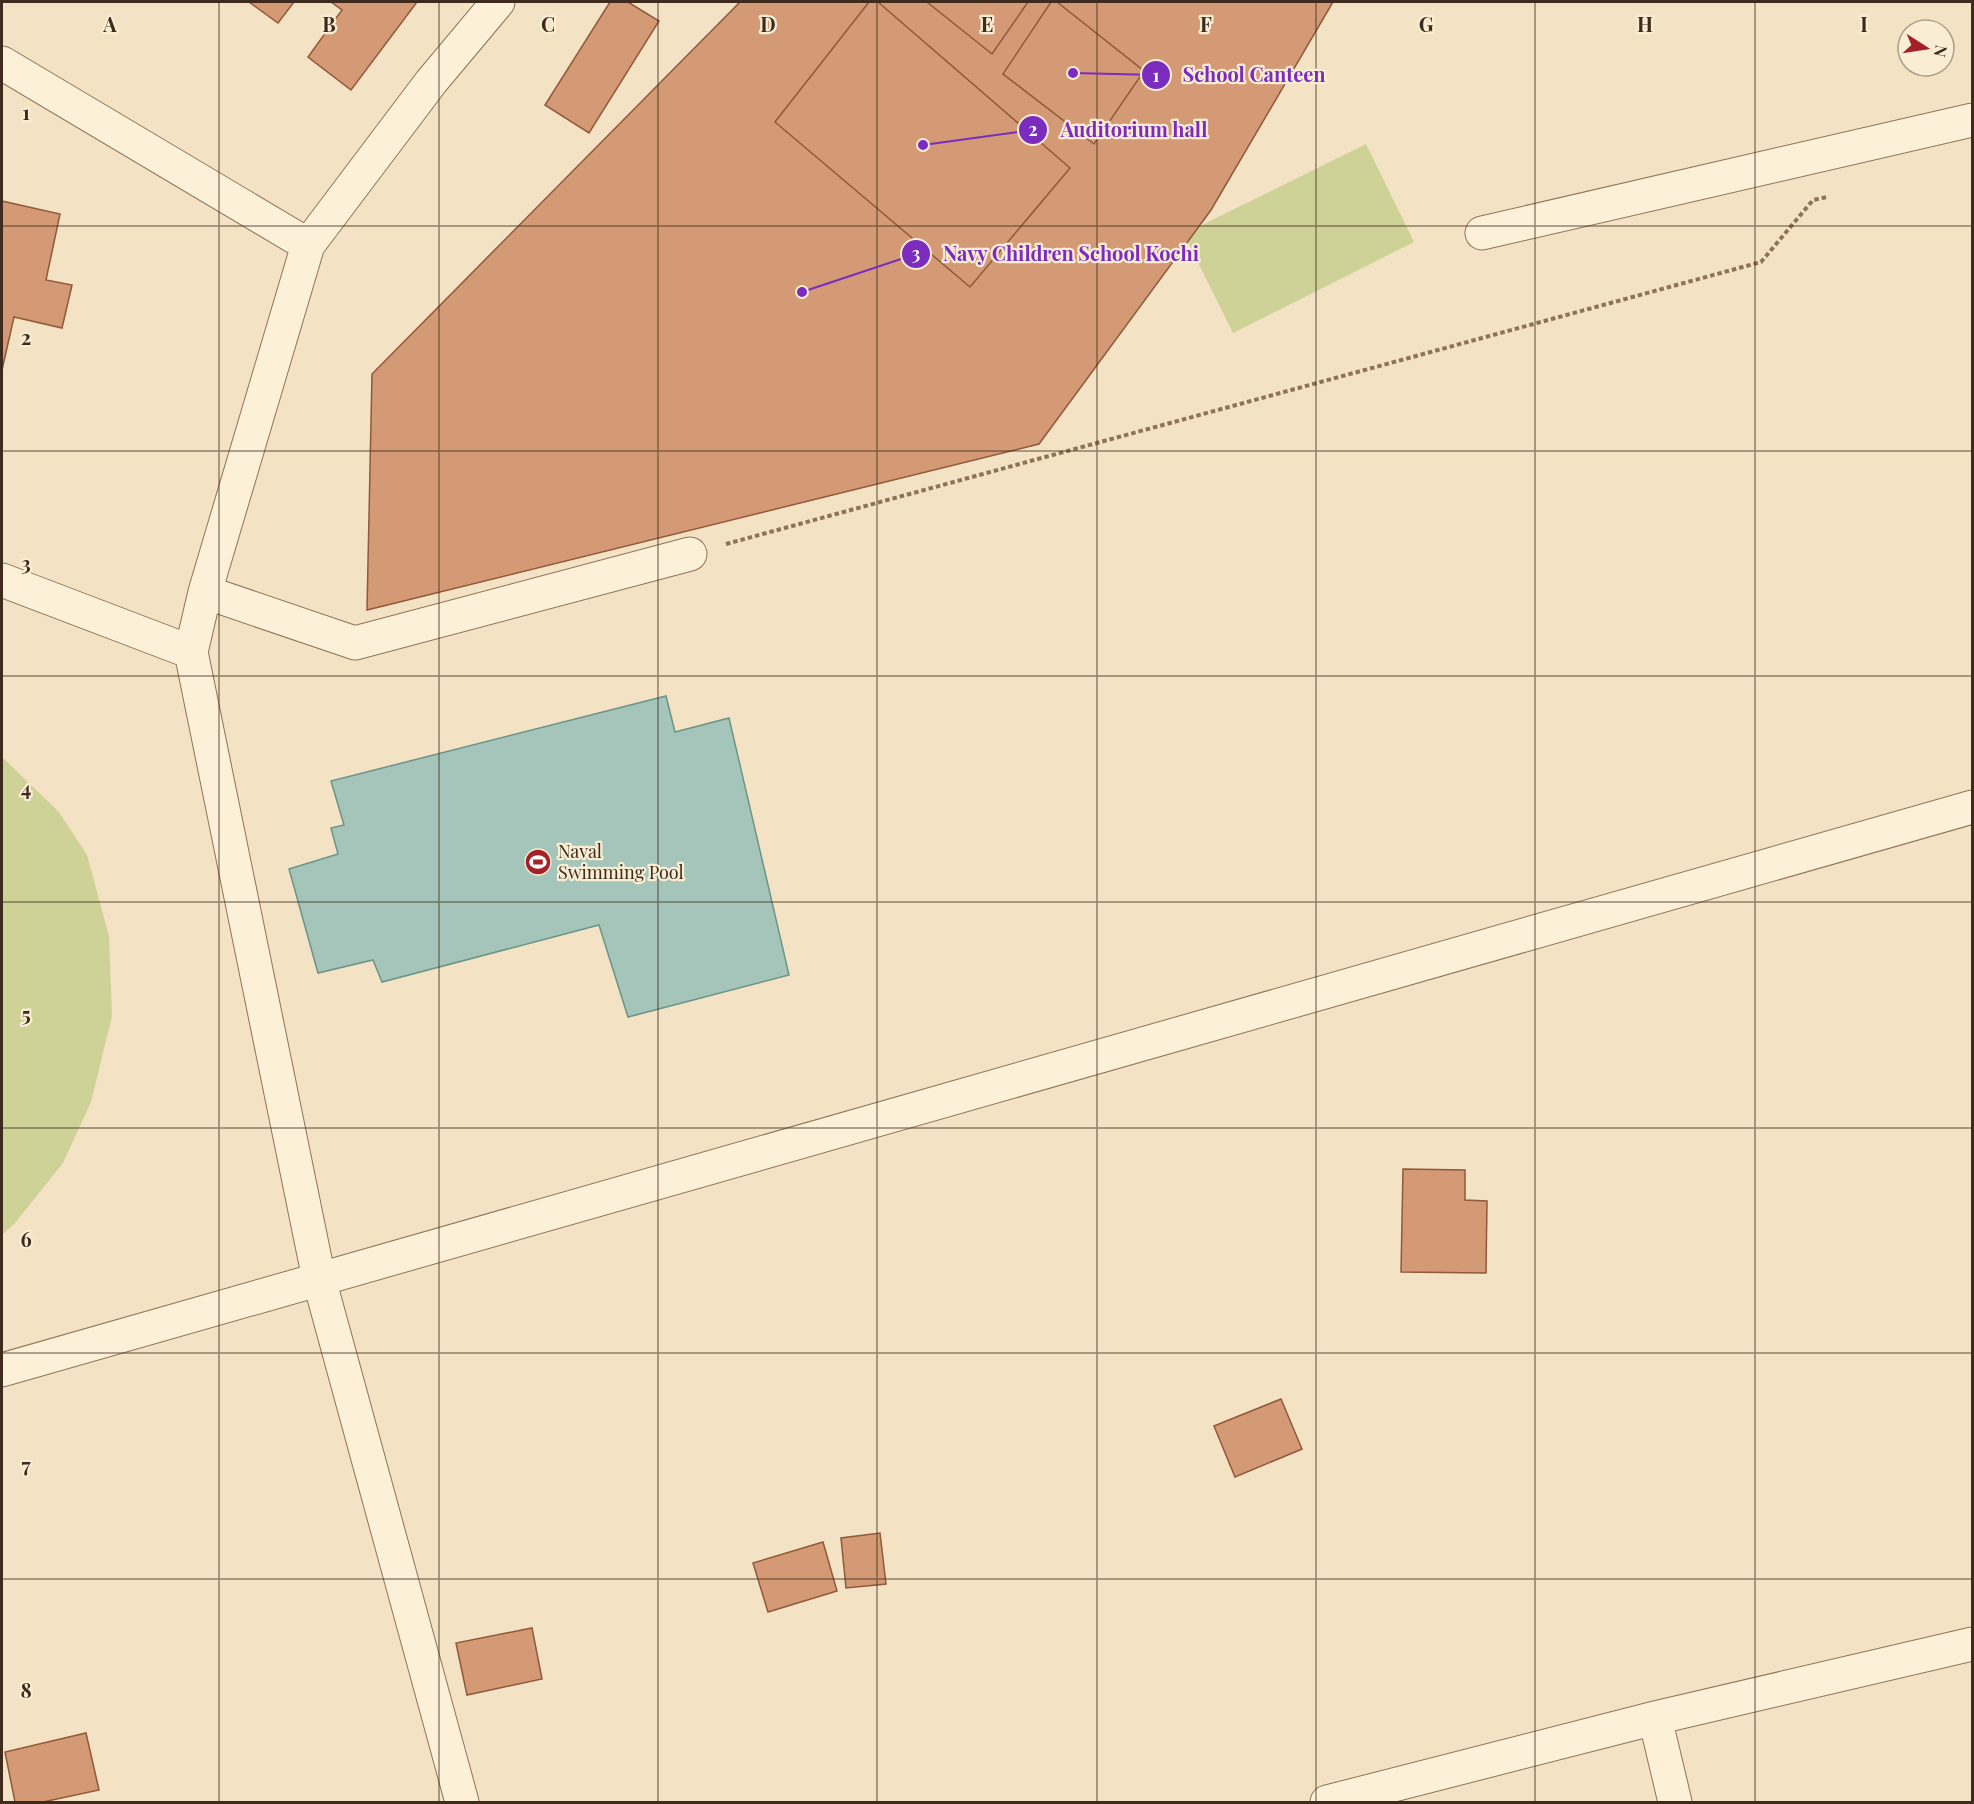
<svg xmlns="http://www.w3.org/2000/svg" width="1974" height="1804" font-family="'Playfair Display',serif">
<rect width="100%" height="100%" fill="#f3e2c3"/>
<path fill="#ced296" d="M1366,144L1414,242L1233,333L1184,234Z
M2,757L59,812L87,855L109,936L112,1016L91,1102L63,1163L15,1223L2,1235Z"/>
<path fill="#a6c5ba" stroke="#6b9589" stroke-width="1.5" d="M666,696L675,732L729,718L789,975L628,1017L599,925L382,982L373,960L318,973L289,869L338,854L331,828L344,825L331,781Z"/>
<path fill="#d49975" stroke="#91593b" stroke-width="1.5" d="M249,2H294L278,23Z
M331,2H417L351,90L308,57L342,10Z
M610,2H628L659,21L589,133L545,105Z
M740,2H1333L1211,210L1039,444L367,610L372,374Z
M869,2H878L1070,168L970,287L775,122Z
M927,2H1028L992,54Z
M1051,2H1057L1144,71L1094,144L1003,74Z
M2,201L60,214L46,280L72,285L62,328L14,317L2,370Z
M1403,1169L1465,1170V1200L1487,1201L1486,1273L1401,1272Z
M1281,1399L1302,1449L1235,1477L1214,1426Z
M880,1533L886,1584L846,1588L841,1538Z
M823,1542L837,1591L768,1612L753,1563Z
M532,1628L542,1679L467,1695L456,1643Z
M86,1733L99,1790L43,1802H15L5,1752Z"/>
<g fill="none" stroke-linecap="round" stroke-linejoin="round">
<defs>
<path id="minor" d="M2,63L308,245
M1482,233L1972,120
M2,580L191,652
M205,592L355,643L690,554
M2,1370L1972,807
M1655,1718L1675,1802
M462,1802L319,1279L191,652L205,592L308,245L431,82L498,2
M1327,1802L1655,1718L1972,1644"/>
</defs>
<use href="#minor" stroke="#8f7358" stroke-width="35"/>
<path stroke="#8f7358" stroke-width="4" stroke-dasharray="4.5 3" stroke-linecap="butt" d="M726,544L1761,262L1813,200L1827,197"/>
<use href="#minor" stroke="#fcf0d8" stroke-width="33"/>
</g>
<path fill="none" stroke="#3e2b1d" stroke-width="1.5" stroke-opacity="0.55" d="M219,2V1802M439,2V1802M658,2V1802M877,2V1802M1097,2V1802M1316,2V1802M1535,2V1802M1755,2V1802M2,226H1972M2,451H1972M2,676H1972M2,902H1972M2,1128H1972M2,1353H1972M2,1579H1972"/>
<defs>
<symbol id="stadium-disc" viewBox="-11 -11 22 22"><circle r="9.5" fill="#a52128" stroke="#f9edd4"/><path d="M0-5a6.5 5 0 1 0 0 10a6.5 5 0 1 0 0-10ZM-3.5-1.8h7v3.6h-7Z" fill="#fff"/></symbol>
</defs>
<g fill-rule="evenodd">
<use href="#stadium-disc" x="523" y="847" width="30" height="30"/>
</g>
<g text-anchor="middle" stroke-width="4.5" stroke-linejoin="round" paint-order="stroke">
<g font-size="18" fill="#3e2b1d" stroke="#f9edd4" text-anchor="start">
<text x="558" y="858">Naval<tspan x="558" dy="21">Swimming Pool</tspan></text>
</g>
</g>
<g font-size="20" text-anchor="middle" font-weight="bold" fill="#3e2b1d" stroke="#f9edd4" stroke-width="4.5" stroke-linejoin="round" paint-order="stroke">
<text x="110" y="32">A</text>
<text x="329" y="32">B</text>
<text x="548" y="32">C</text>
<text x="768" y="32">D</text>
<text x="987" y="32">E</text>
<text x="1206" y="32">F</text>
<text x="1426" y="32">G</text>
<text x="1645" y="32">H</text>
<text x="1864" y="32">I</text>
<text x="26" y="120">1</text>
<text x="26" y="345">2</text>
<text x="26" y="571">3</text>
<text x="26" y="796">4</text>
<text x="26" y="1022">5</text>
<text x="26" y="1247">6</text>
<text x="26" y="1473">7</text>
<text x="26" y="1698">8</text>
</g>
<path fill="none" stroke="#7b2cbf" stroke-width="2" d="M1073 73L1156 75M923 145L1033 130M802 292L916 254"/>
<g fill="#7b2cbf" stroke="#f9edd4" stroke-width="2">
<circle cx="1073" cy="73" r="6"/>
<circle cx="923" cy="145" r="6"/>
<circle cx="802" cy="292" r="6"/>
<circle cx="1156" cy="75" r="15"/>
<circle cx="1033" cy="130" r="15"/>
<circle cx="916" cy="254" r="15"/>
</g>
<g font-size="18" text-anchor="middle" font-weight="bold" fill="#fff">
<text x="1156" y="82">1</text>
<text x="1033" y="136">2</text>
<text x="916" y="260">3</text>
</g>
<g font-size="20" text-anchor="middle" font-weight="bold" fill="#7b2cbf" stroke="#f9edd4" stroke-width="4.5" stroke-linejoin="round" paint-order="stroke">
<text x="1254" y="82">School Canteen</text>
<text x="1134" y="137">Auditorium hall</text>
<text x="1071" y="261">Navy Children School Kochi</text>
</g>
<rect width="1974" height="1804" fill="none" stroke="#3e2b1d" stroke-width="6"/>
<g transform="translate(1926 48) rotate(102)"><circle r="28" fill="#f9edd4" stroke="#ae9f8b" stroke-width="1.5"/>
<path d="M0-4.5L10 22L0 15L-10 22Z" fill="#a52128"/>
<text y="-9" font-size="16" font-weight="bold" text-anchor="middle" fill="#3e2b1d">N</text>
</g>
</svg>
